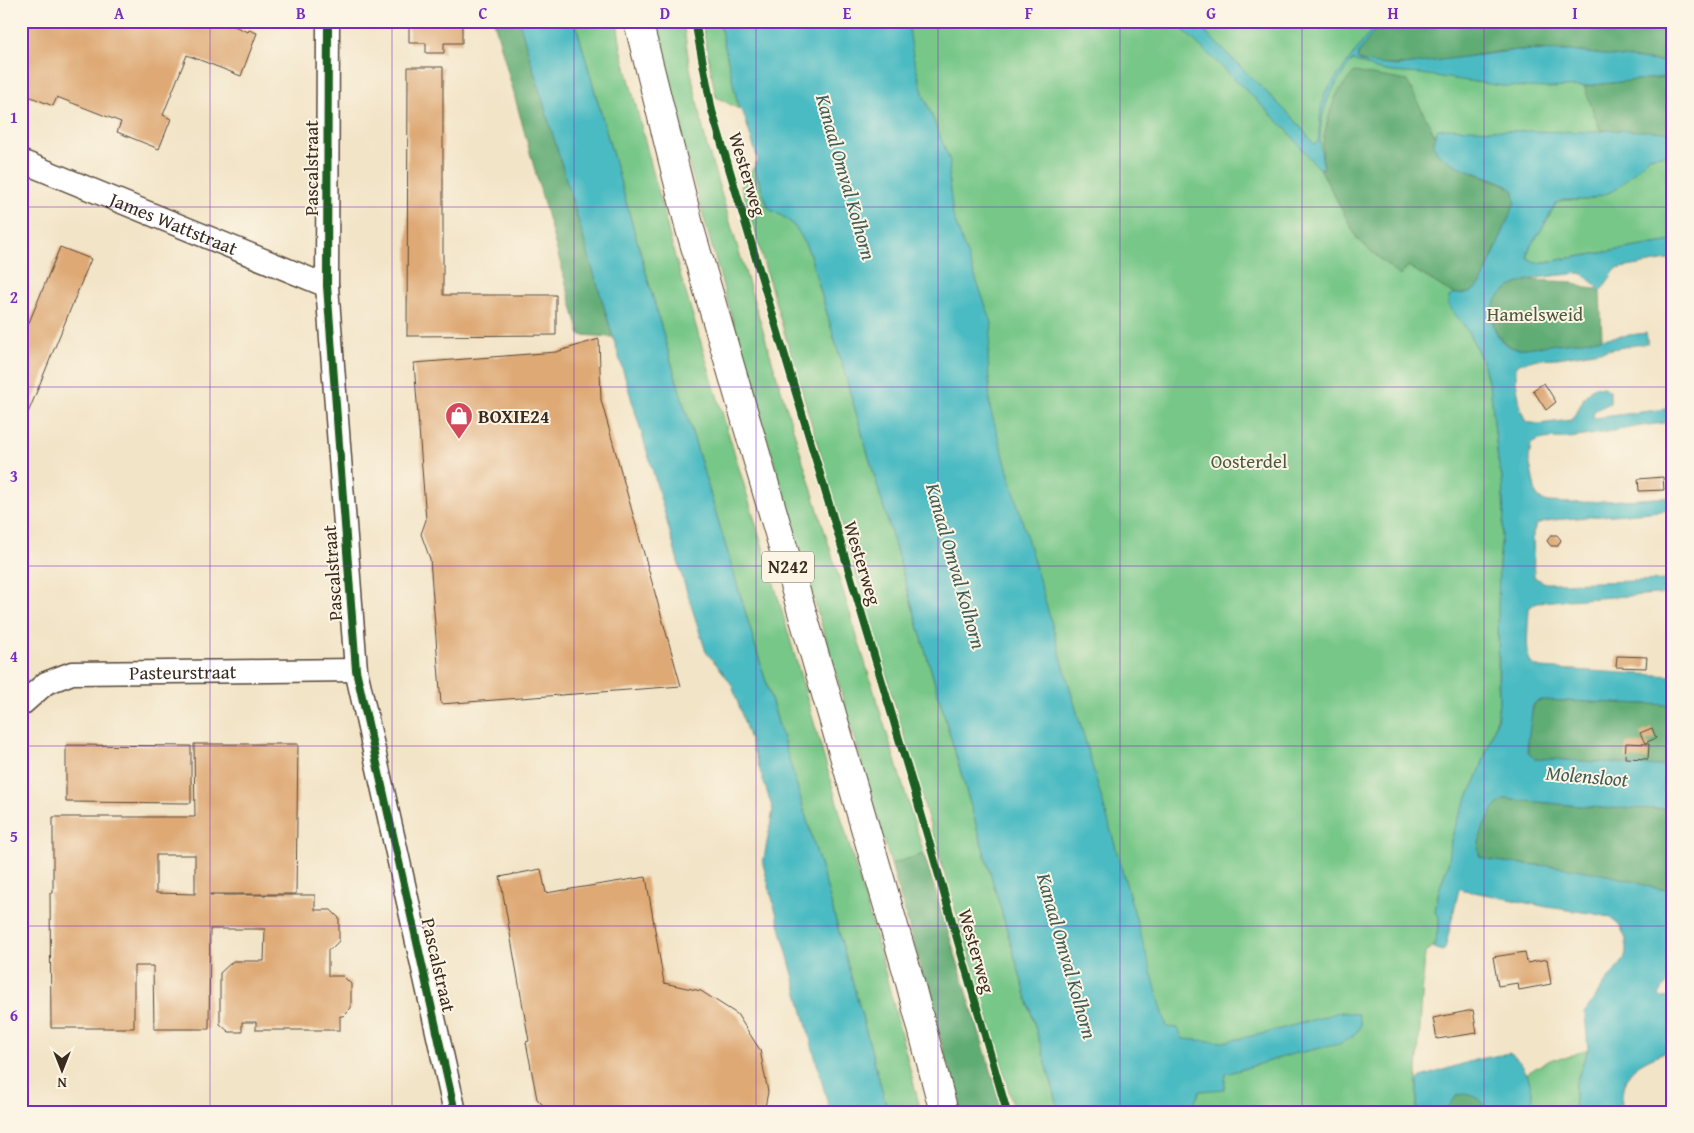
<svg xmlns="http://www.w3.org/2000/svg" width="1694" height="1133" font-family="'Gentium Book Plus',serif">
<rect width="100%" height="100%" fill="#fcf5e5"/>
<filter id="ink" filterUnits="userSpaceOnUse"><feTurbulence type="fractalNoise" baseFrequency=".02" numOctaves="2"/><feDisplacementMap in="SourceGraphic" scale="10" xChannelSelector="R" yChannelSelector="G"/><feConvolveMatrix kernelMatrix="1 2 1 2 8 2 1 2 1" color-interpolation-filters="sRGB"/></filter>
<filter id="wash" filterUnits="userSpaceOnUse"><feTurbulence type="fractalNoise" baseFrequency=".0096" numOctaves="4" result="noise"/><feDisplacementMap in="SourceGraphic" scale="20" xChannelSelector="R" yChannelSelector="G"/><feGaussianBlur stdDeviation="1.12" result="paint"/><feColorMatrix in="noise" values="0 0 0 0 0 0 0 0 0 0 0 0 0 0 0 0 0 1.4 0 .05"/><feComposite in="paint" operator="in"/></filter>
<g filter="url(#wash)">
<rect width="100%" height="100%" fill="#f2e4c7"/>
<path fill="#77c788" stroke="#597853" d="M575,21H617L621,48L675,257L775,587L880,952L921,1112H888L825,881L670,358Z
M654,21H683L689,63L706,143L774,367L924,854L891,864L724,290L674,111Z
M701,21H719L739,109L716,97Z
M895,21H1673V139L1323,149L1322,159L1316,166L1320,168L1358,240L1400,275L1408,266L1454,294H1453L1465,327L1475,345L1484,366L1491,393L1498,461L1502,477L1504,515L1499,564L1498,681L1499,702L1494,733L1478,776L1458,818L1451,840L1449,861L1439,890L1435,912L1439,917V926L1434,946L1425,953L1417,1071V1112H1172L956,281Z
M1667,154L1673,161V241L1546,262L1536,263L1528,258V252L1531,245L1543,227L1556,203L1564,200H1587L1608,193L1618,188L1649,157Z
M754,167L769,209C794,221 800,231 810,255L1060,1112H1015L741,186Z
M1588,1049L1575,1086V1101L1573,1112H1531L1533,1108L1526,1074L1550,1059L1565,1058Z"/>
<path fill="#61ac74" stroke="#4e6b49" d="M494,21H519L613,337L580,335Z
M1381,21H1673V62C1620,60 1569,46 1516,50C1478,52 1389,76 1357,59L1361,48Z
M1354,72L1407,81L1435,136L1434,140L1439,155L1472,172L1504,184L1514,191L1515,203L1481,284L1470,293L1454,294L1408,266L1400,276L1358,240L1320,168L1322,169L1324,165C1318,150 1329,114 1335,98C1339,89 1348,80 1354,72Z
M1673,76V132L1600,130L1584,86Z
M1530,280L1573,282L1585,288L1597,289L1600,292L1602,339L1518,349C1495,345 1485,314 1499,296C1507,285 1519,284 1530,280Z
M1541,700L1673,705V767L1534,758L1530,756C1525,748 1530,710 1536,702Z
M1506,799L1602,808L1673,809V888C1658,893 1639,882 1624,879C1603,874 1582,870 1560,867C1533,864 1506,865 1480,857C1473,843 1491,803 1506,799Z
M924,854L1004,1112H961L891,864Z
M1463,1094C1475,1095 1485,1099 1486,1112H1445L1457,1095Z"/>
<path fill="#4cbbc3" stroke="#447270" d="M519,21H575L670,358L825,881L888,1112H830L763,864L773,810L732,685L722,671L706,652L684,583L652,468Z
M719,21H908L913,56L924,96L950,161L949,181L953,216L992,323L988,357L990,408L1167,1027L1178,1028L1183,1039L1223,1042L1266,1033L1340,1012L1358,1014L1361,1025L1354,1036L1339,1044L1293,1054L1226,1074L1224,1089L1200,1091L1195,1102L1200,1112H1060L810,255C800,231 794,221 769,209L754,167L758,160L743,112L739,109Z
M1174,21H1194L1295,120L1314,144L1318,142L1321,108L1325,93L1378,21H1381L1358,54L1357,59L1362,62L1396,66L1517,50L1570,51L1656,61L1673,62V76L1584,86L1549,88L1502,86L1421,74L1392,72L1375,69L1353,60C1348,64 1346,71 1342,76C1323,99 1317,128 1322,158C1322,162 1324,165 1324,169L1316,166L1286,129Z
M1445,128L1522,131L1593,132L1610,130L1673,132V154L1653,156L1649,157L1618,188L1608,193L1587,200H1564L1556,203L1543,227L1531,245L1528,252V258L1536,263L1546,262L1673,241V259L1616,269L1600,292L1597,289L1598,287L1581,273C1549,277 1482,276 1494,327C1498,339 1505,347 1518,349L1646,333L1648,343L1558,358L1537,359L1519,364L1516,368V381L1521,410L1526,422L1539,424L1571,420L1575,417C1582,402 1590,376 1610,391V403L1594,411L1593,417L1595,418L1673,408V422C1638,425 1603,434 1569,438C1555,439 1543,436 1531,444L1529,459L1536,494L1540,499L1548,502L1573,503L1673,497V510L1552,520L1536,525L1533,533L1534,577L1545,583H1558L1673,580V593L1537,602L1529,608C1529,619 1524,656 1532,664C1533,665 1539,667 1540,668L1673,676V705L1541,700L1536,702L1533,705L1527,748L1528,753L1534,758L1673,767V809L1602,808L1506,799C1492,803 1473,843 1480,857C1506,865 1533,864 1560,867C1582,870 1603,874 1624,879C1639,882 1658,893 1673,888V978L1663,988L1659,995L1662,998L1673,997V1049C1637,1063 1619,1069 1622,1112H1573L1575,1101V1086L1588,1049L1585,1012L1605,983L1624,960L1626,952V939L1620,926L1609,917L1596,914L1547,907L1459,889L1445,949L1443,951L1434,948V946L1439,926V917L1435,912L1439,890L1449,861L1451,840L1458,818L1478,776L1497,720L1499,702L1498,607L1499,564L1504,515L1502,477L1498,461L1491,393L1484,366L1475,345L1465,327L1448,305L1449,297L1453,294L1470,293L1481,284L1515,203L1514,191C1511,189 1508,186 1505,184C1490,176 1441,165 1435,148C1432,141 1435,135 1438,129Z
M1509,1053C1527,1063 1537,1093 1531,1112H1486C1485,1098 1470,1092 1457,1095L1445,1112H1417V1082L1421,1077L1475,1060Z"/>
<g id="blocks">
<path fill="#dea974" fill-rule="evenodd" d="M21,21H153L171,29L174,21H222L248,32L249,30L257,33L241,76L187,55L163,115L171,119L159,149L117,132L121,122L57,97L53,106L21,93Z
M409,21H462V43H444V53H426V43H409Z
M408,67H443V295H556V335L407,336Z
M21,245L28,247L21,265Z
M60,247L91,259L21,430V342Z
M599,339L601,400L681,686L441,704L430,559L421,534L426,520L414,363L556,352Z
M1544,383L1556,402L1546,410L1533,390Z
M1663,477L1664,490L1639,491L1638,479Z
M1551,535H1557L1561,540L1558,546H1551L1547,541Z
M1617,656L1647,657L1646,668L1616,667Z
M1652,728L1656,738L1645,743L1640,733Z
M1626,743L1649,744L1648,759L1625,758Z
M194,744H298L296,894H210V895H315V910H331L339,918V941L331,949H328V976H343L351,984V1008L343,1016H340V1030H256V1022H242V1032H229L220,1024V973L233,961H264L265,929H210L209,1029H154L153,966H134V1028H51L50,893H53V817H195ZM156,855H195V894L156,893Z
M66,745L191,746V803L66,802Z
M541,869L546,893L646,877L664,983L701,991L737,1014L760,1050L768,1092L764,1112H545L542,1104L537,1099L526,1042L529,1041L500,877Z
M1525,952L1527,963L1547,959L1551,984L1519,990L1518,983L1498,986L1493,957Z
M1473,1010L1477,1033L1437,1039L1433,1018Z"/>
</g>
</g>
<g filter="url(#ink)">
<use href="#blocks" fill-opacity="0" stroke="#564637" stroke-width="1"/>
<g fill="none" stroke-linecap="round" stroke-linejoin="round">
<defs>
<g id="street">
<path d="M328,21L327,286L356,670L455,1112"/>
<path id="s1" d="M21,161L327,286"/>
<path id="s2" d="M21,705L46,683L72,673L356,670"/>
</g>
<path id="primary" d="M638,21L690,229L907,971L944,1112"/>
</defs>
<use href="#street" stroke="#564637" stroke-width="25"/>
<use href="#primary" stroke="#564637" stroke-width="30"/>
<use href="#street" stroke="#fff" stroke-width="22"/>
<use href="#primary" stroke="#fff" stroke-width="28"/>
<defs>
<path id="cycleway" d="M328,21L327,286L356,670L455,1112
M695,21L712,111L916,796L1007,1112"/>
</defs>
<use href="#cycleway" stroke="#fcf5e5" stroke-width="11"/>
<use href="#cycleway" stroke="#1b5e20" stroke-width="8"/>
</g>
</g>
<path fill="none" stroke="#7b2cbf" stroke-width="1" stroke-opacity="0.55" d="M210,21V1112M392,21V1112M574,21V1112M756,21V1112M938,21V1112M1120,21V1112M1302,21V1112M1484,21V1112M21,207H1673M21,387H1673M21,566H1673M21,746H1673M21,926H1673"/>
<defs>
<symbol id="shop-pin" viewBox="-11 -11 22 30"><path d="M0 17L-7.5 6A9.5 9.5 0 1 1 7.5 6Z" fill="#d1495b" stroke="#fcf5e5"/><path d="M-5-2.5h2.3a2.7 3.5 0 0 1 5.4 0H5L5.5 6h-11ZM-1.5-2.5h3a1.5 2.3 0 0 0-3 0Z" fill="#fff"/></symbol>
</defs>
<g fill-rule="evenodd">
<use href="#shop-pin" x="443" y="400" width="32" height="43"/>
</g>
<g text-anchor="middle" stroke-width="4" stroke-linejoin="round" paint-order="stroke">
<rect fill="#fcf5e5" stroke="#75675a" stroke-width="1" x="762" y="551.5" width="52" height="31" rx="4"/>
<g font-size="18" font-weight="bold" fill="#3b2a1e">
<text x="788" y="573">N242</text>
</g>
<g font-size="19" fill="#3b2a1e" stroke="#fcf5e5">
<text transform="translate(311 168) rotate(-90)" y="7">Pascalstraat</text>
<text transform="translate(748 174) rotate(73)" y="7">Westerweg</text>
<text dy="7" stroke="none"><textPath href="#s1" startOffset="165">James Wattstraat</textPath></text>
<text transform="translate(863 563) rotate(73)" y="7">Westerweg</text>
<text transform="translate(332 573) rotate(-94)" y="7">Pascalstraat</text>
<text dy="7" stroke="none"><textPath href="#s2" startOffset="172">Pasteurstraat</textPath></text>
<text transform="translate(977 951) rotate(74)" y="7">Westerweg</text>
<text transform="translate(439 965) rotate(77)" y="7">Pascalstraat</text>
</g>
<g font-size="19" fill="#4d593e" stroke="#fcf5e5">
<text x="1535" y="321">Hamelsweid</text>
<text x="1249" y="468">Oosterdel</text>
</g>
<g font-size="19" font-weight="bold" fill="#3b2a1e" stroke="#fcf5e5" text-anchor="start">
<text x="478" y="423">BOXIE24</text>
</g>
<g font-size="20" font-style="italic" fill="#415d58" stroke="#fcf5e5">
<text transform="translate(846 177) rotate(74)" y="7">Kanaal Omval Kolhorn</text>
<text transform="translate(956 566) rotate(74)" y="7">Kanaal Omval Kolhorn</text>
<text transform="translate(1587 776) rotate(5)" y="7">Molensloot</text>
<text transform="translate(1067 956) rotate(74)" y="7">Kanaal Omval Kolhorn</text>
</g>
</g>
<rect width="1694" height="1133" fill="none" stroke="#fcf5e5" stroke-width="55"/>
<g transform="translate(62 1070) rotate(180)" stroke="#fcf5e5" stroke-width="4" paint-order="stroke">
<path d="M0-4L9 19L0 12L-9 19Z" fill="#3b2a1e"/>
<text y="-8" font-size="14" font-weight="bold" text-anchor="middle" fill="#3b2a1e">N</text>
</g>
<rect x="28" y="28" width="1638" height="1078" fill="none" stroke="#7b2cbf" stroke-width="2"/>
<g font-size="16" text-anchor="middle" font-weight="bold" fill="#7b2cbf">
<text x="119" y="19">A</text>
<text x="301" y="19">B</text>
<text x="483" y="19">C</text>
<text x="665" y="19">D</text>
<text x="847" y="19">E</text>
<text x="1029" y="19">F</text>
<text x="1211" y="19">G</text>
<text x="1393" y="19">H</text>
<text x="1575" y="19">I</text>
<text x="14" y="123">1</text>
<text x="14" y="303">2</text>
<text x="14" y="482">3</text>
<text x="14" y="662">4</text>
<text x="14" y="842">5</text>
<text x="14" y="1021">6</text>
</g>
</svg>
